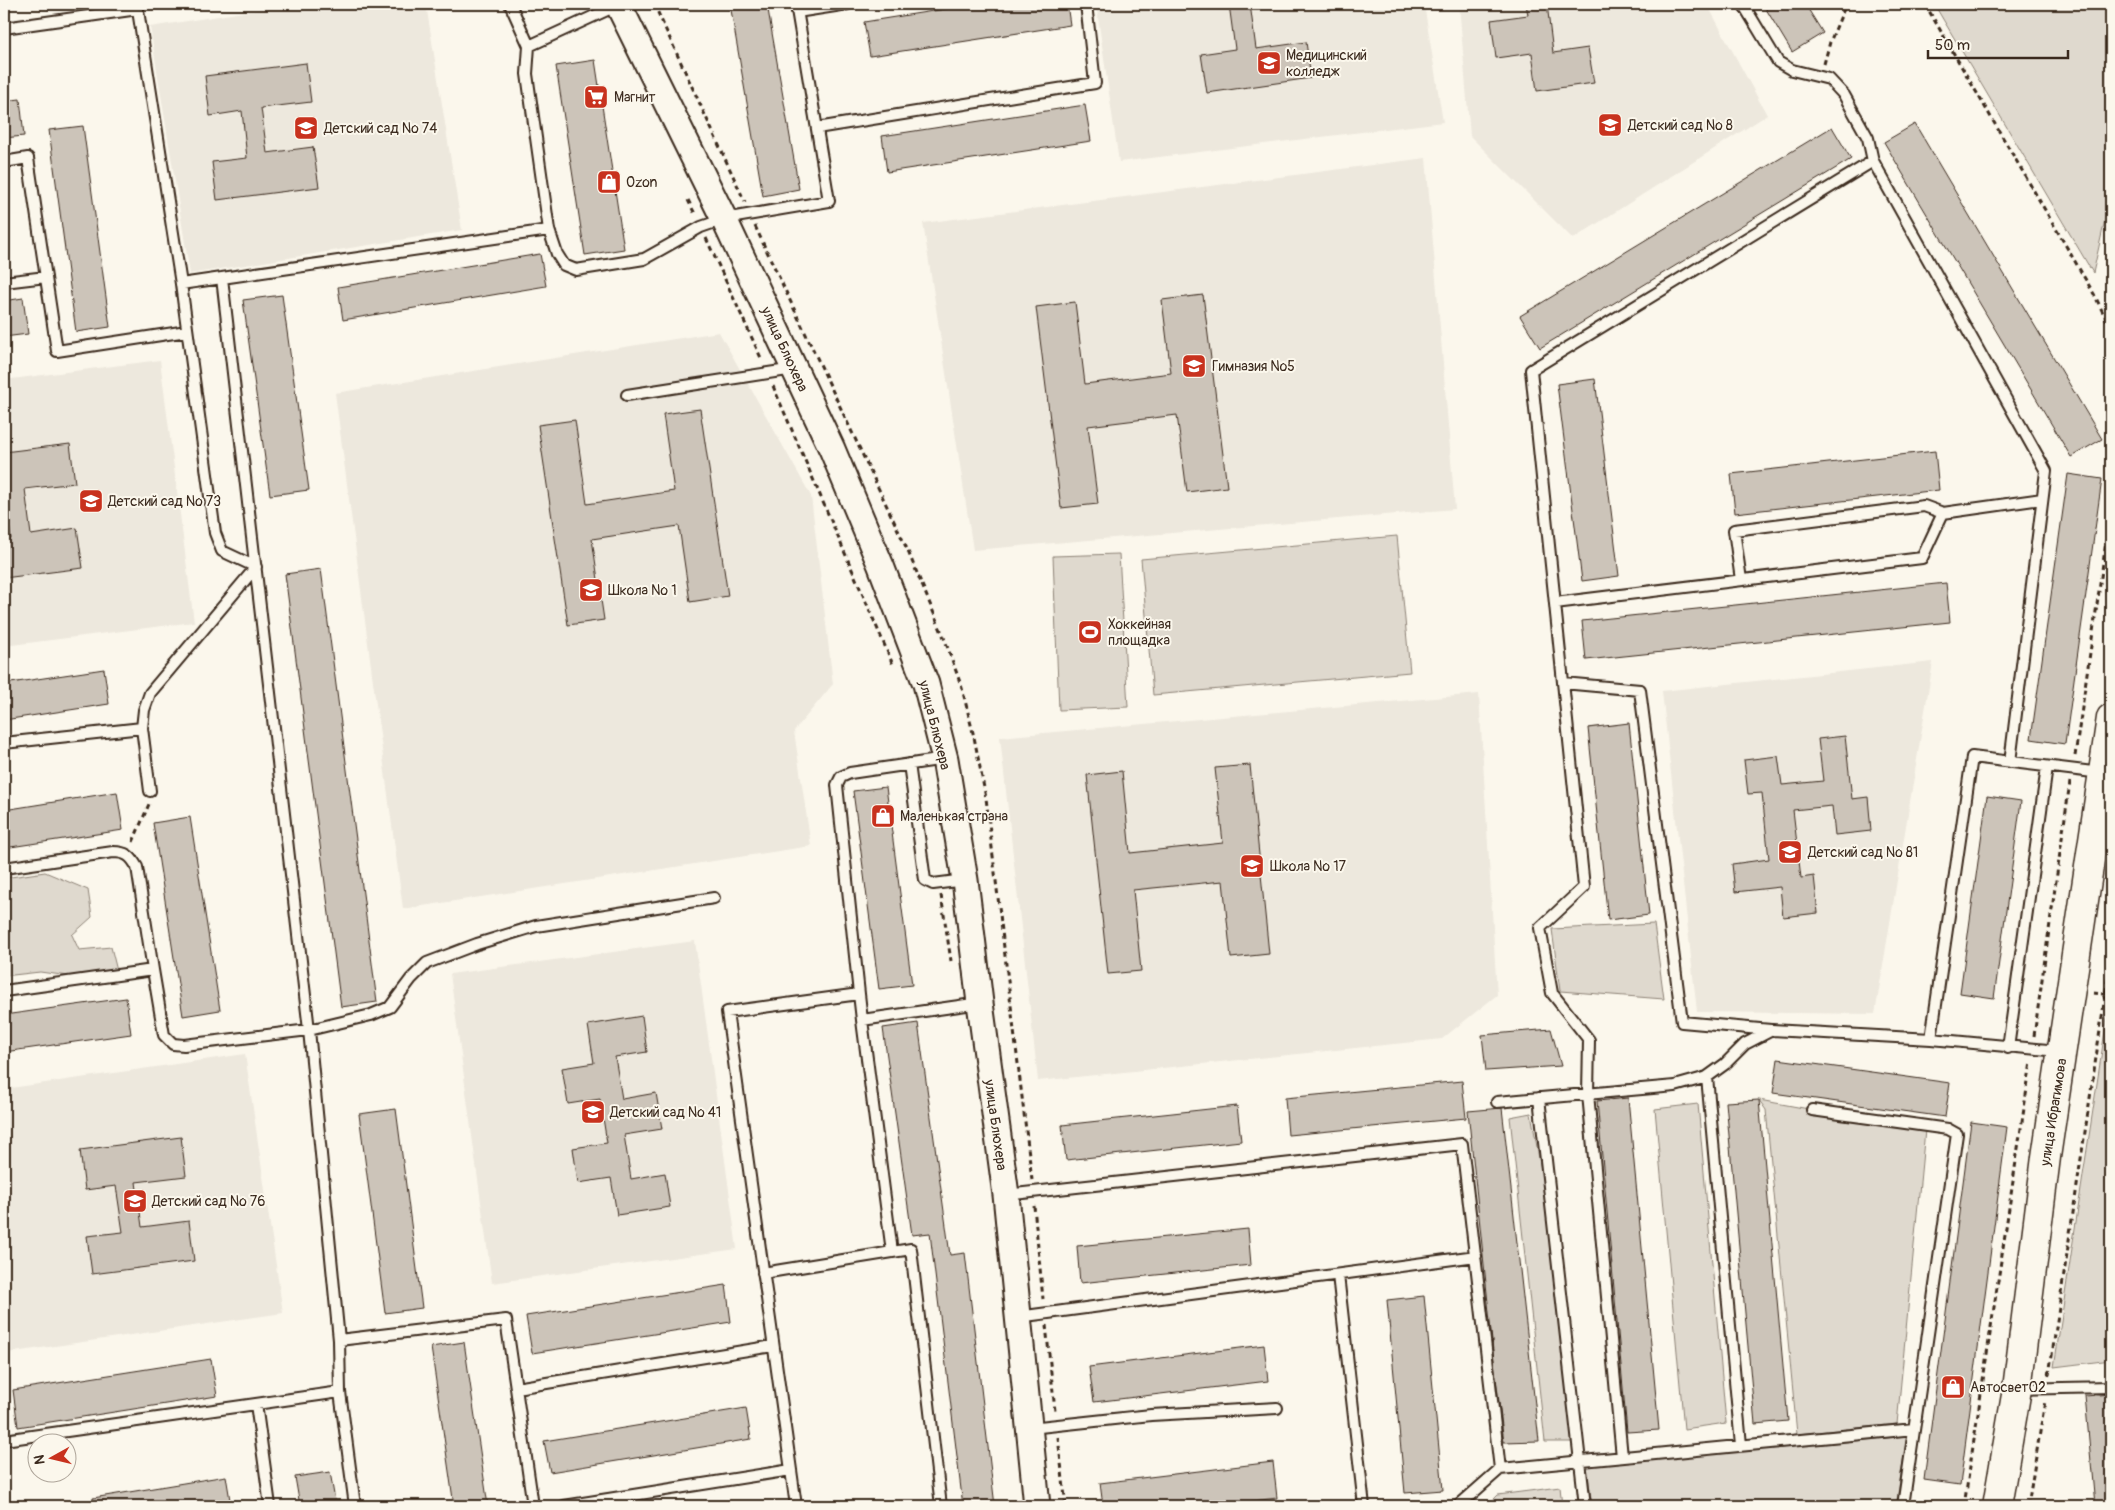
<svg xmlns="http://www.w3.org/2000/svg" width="2115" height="1510" font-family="Pangolin,sans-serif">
<rect width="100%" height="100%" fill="#fbf7ec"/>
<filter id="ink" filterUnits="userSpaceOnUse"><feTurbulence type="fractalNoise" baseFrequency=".02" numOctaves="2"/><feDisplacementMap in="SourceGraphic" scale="10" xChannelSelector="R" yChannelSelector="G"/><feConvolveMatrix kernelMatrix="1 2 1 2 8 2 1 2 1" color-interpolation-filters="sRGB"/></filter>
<g filter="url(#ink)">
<path fill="#ede8dd" d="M293,4H426L462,230L190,274L150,27Z
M1096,4H1424L1443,122L1119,162Z
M1459,4H1707L1767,115L1573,239L1470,136Z
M1426,158L1455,509L973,550L923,223Z
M719,332L811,496L833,684L794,731L811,846L403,909L335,393Z
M160,360L194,622L4,646V380Z
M1933,662L1875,1014L1697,1012L1662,691Z
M1479,694L1497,995L1442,1039L1038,1081L1000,737Z
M695,941L737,1249L492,1283L450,974Z
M245,1054L283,1313L7,1353L4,1330V1089Z"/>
<path fill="#dfd9ce" stroke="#8d8276" d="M1934,4H2111V193L2093,273Z
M1397,536L1410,672L1153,695L1141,559Z
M1119,554L1128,707L1059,710L1053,556Z
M45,872L88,890L92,917L72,935L79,950L111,947L117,971L76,977L40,972L4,976V878Z
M1654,924L1664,999L1560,991L1552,929Z
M2111,991V1360L2054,1367Z
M1759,1100L1925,1130L1897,1424L1797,1434L1766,1110Z
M1698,1104L1726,1423L1684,1429L1655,1109Z
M1531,1113L1547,1204L1572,1442H1545L1510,1117Z
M1907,1436L1896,1506H1592L1587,1466Z
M1560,1487L1562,1506H1487L1498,1495Z"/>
<path fill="#ccc4b9" stroke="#3b2a1e" d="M730,4H767L799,189L763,196Z
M977,4H1067L1070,25L870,56L864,22Z
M1229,4H1250L1256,49L1306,42L1311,78L1207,93L1201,54L1235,49Z
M1526,4H1547L1553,53L1588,48L1594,83L1537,91L1532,53L1496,58L1491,20L1528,15Z
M1763,4H1805L1823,33L1792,52Z
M595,60L624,249L585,255L556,66Z
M306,63L311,102L261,108L267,153L313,147L319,187L217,200L212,162L247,158L242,111L210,116L205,76Z
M20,99L24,136L4,138V101Z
M1085,105L1091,141L887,172L882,136Z
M1915,124L2102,439L2071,457L1884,142Z
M83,126L110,327L76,332L49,130Z
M1832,127L1851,159L1540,348L1520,316Z
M540,254L546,286L343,320L338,287Z
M282,295L309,490L270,495L243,300Z
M1203,295L1227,487L1187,492L1177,415L1088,426L1098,504L1061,508L1036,307L1075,302L1085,384L1171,373L1162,300Z
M23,298L28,334L4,337V301Z
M1595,379L1619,576L1582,581L1557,384Z
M700,409L728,596L690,602L679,526L592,539L604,620L568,625L538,425L575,420L587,504L674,491L663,414Z
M70,444L75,483L25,489L31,535L77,528L83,568L4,578V540L11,539L5,493H4V452Z
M1935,451L1939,490L1735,513L1731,474Z
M2068,474L2102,479L2065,744L2031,739Z
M321,569L377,1002L341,1007L285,574Z
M1946,583L1950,622L1586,660L1582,621Z
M104,669L109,704L4,720V684Z
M1629,723L1649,915L1608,920L1588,728Z
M1845,736L1852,799L1868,797L1871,831L1835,835L1832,806L1793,810L1801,878L1814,876L1818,913L1783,917L1780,887L1735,892L1732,864L1769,859L1762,793L1748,794L1744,760L1778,756L1782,785L1823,781L1818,739Z
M1250,765L1269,954L1231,958L1223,881L1133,890L1141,971L1108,974L1087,775L1122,771L1130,853L1223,843L1215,768Z
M886,787L912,985L879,989L853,791Z
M117,792L123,830L4,848V810Z
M1987,796L2021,801L1994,998L1960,993Z
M190,817L220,1010L183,1016L153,823Z
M126,998L131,1034L4,1052V1015Z
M642,1016L647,1052L615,1057L622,1099L656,1093L662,1129L624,1135L631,1179L665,1173L670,1207L617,1215L611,1178L578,1183L573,1148L607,1143L600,1099L568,1104L562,1068L594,1063L588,1025Z
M918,1023L950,1255L965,1253L995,1506H963L930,1233L912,1235L883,1028Z
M1551,1029L1561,1066L1486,1071L1482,1035Z
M1778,1059L1950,1083L1945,1117L1773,1093Z
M1462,1081L1466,1118L1288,1135L1285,1098Z
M1628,1098L1659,1430L1627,1432L1597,1101Z
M1759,1100L1788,1421L1755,1424L1726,1102Z
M1237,1106L1241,1141L1066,1160L1062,1125Z
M1502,1108L1539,1441L1504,1442L1495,1370L1468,1111Z
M396,1109L422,1308L385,1313L359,1114Z
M1971,1122L2007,1127L1960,1485L1924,1480Z
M181,1137L186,1176L136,1182L142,1227L189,1221L194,1261L92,1274L87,1236L123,1232L116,1186L85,1190L80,1150Z
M1248,1229L1251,1265L1080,1283L1077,1246Z
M726,1285L731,1322L532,1353L526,1316Z
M1424,1296L1443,1490L1405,1493L1387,1300Z
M464,1342L488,1506H454L431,1347Z
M1264,1345L1268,1381L1094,1402L1089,1367Z
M211,1359L217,1396L18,1427L13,1390Z
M2111,1394V1506H2095L2085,1396Z
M746,1408L751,1439L550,1472L544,1441Z
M1273,1462L1277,1498L1213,1506H1103L1100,1483Z
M330,1472L336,1506H300L295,1477Z
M226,1476L231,1506H94L93,1498Z"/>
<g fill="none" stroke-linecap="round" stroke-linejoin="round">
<defs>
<path id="service" d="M137,4L181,284
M510,4L529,46L527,74L549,230
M1743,4L1778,62L1792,70L1829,79L1844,95L1868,138L1873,161L2046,471L2010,762
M797,12L848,4
M4,28L138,9
M529,46L618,5
M817,128L1095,83L1086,4
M4,162L28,158L57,351L187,331
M222,278L549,230L557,254L564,265L576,270L644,259L701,227L724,219L829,201L796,4
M4,282L46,277
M627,395L794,369
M256,567L222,551L215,533L181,284L222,278L309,1030L339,1340L340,1392L355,1506
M1741,580L1734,530L1924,506L1943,513
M1555,603L1922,558L1943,513L2042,499
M1563,683L1640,690L1682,1022L1771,1030
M142,728L150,791
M4,743L142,728L144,710L150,693L256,567
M909,764L925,880L933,884L965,880
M4,868L113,852C126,852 131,856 137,867L153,970
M4,991L153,970L164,1035L173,1044L184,1045L309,1030L371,1015L390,1007L411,979L427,963L477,944L536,926L714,898
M859,994L837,785L841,777L850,773L945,759
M862,1020L892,1252
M1931,1039L1972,757L2101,773
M2008,1048L2047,767
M1707,1077L1741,1445
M1539,1098L1585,1506
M1497,1102L1675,1086L1707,1077L1725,1064L1745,1044L1772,1030L1931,1039L2059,1051
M1812,1110L1948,1129L1957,1134L1903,1506
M1006,1195L1462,1144L1500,1469
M763,1273L911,1249L941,1506
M1338,1275L1364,1506
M1018,1317L1476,1256
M339,1340L506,1320L516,1388
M2018,1389L2111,1387
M256,1404L270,1506
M1030,1428L1151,1415L1277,1408
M4,1440L340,1392
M1622,1457L1588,1094L1589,1040L1552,993L1540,928L1584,887L1531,370L1873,161
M533,1506L516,1388L773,1346
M564,1506L791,1470
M796,1506L727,1012L859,994L862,1020L980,1003
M1458,1506L1500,1469L1914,1429"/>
<path id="tertiary" d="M618,4L724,219L832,449L881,566L926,684L945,759L965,880L980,1003L1006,1195L1037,1506"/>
<path id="secondary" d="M1997,1506L2017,1389L2046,1157L2111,718"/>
</defs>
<use href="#service" stroke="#3b2a1e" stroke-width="14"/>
<use href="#tertiary" stroke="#3b2a1e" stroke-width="29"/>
<use href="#secondary" stroke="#3b2a1e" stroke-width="31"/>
<path stroke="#3b2a1e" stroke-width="3" stroke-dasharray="5 4" stroke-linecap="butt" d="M654,4L745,202
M1925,4L2094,294L2111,329
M1824,64L1830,42L1846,4
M688,200L695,214
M755,226L907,549L945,640L962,688L974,737L986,798L1032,1180
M706,238L762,360
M773,386L894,667
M2075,756L2111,508
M133,842L149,804
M941,895L951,961
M2093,993L2106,994
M2034,1036L2070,782
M1034,1206L1043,1299
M1046,1325L1055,1411
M2049,1375L2111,956
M1058,1437L1066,1506
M1964,1506L2031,1062
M2028,1506L2045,1401"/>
<use href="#service" stroke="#fbf7ec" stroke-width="10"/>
<use href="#tertiary" stroke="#fbf7ec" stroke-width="25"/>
<use href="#secondary" stroke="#fbf7ec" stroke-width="28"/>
</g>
</g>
<defs>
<symbol id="university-square" viewBox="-11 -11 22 22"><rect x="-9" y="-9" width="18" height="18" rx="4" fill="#c8321e" stroke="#fbf7ec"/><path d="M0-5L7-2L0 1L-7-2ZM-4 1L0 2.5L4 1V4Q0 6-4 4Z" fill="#fff"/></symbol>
<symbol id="supermarket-square" viewBox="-11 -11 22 22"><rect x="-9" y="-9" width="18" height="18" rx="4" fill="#c8321e" stroke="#fbf7ec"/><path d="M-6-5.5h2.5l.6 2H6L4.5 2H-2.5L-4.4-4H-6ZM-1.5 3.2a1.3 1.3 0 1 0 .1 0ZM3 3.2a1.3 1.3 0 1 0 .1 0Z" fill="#fff"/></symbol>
<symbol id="school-square" viewBox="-11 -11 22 22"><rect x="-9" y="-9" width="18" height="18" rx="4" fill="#c8321e" stroke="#fbf7ec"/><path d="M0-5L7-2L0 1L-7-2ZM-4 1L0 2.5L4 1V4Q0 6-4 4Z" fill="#fff"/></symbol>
<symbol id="shop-square" viewBox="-11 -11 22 22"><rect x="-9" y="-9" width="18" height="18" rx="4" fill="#c8321e" stroke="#fbf7ec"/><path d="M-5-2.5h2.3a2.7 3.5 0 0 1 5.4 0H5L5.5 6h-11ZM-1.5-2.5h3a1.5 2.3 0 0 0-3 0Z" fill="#fff"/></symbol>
<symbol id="stadium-square" viewBox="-11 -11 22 22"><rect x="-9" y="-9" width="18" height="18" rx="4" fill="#c8321e" stroke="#fbf7ec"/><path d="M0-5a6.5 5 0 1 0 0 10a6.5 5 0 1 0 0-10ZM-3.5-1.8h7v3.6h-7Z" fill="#fff"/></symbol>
</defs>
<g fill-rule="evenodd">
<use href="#university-square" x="1255" y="49" width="28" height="28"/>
<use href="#supermarket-square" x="582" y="83" width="28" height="28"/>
<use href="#school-square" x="1596" y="111" width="28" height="28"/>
<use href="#school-square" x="292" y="114" width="28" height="28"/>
<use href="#shop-square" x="595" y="168" width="28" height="28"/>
<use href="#school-square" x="1180" y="352" width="28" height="28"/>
<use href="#school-square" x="77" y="487" width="28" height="28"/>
<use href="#school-square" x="577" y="576" width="28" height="28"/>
<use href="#stadium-square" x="1076" y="618" width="28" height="28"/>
<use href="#shop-square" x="869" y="802" width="28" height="28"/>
<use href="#school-square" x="1776" y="838" width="28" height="28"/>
<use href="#school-square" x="1238" y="852" width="28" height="28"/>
<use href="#school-square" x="579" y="1098" width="28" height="28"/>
<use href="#school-square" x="121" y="1187" width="28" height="28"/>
<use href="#shop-square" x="1939" y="1373" width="28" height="28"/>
</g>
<g text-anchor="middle" stroke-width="4" stroke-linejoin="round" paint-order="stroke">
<g font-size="14" fill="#3b2a1e" stroke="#fbf7ec" text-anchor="start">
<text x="1286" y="60">Медицинский<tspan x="1286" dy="16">колледж</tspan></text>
<text x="614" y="102">Магнит</text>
<text x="1628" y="130">Детский сад № 8</text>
<text x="324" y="133">Детский сад № 74</text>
<text x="626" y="187">Ozon</text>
<text x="1212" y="371">Гимназия №5</text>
<text x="108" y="506">Детский сад № 73</text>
<text x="608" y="595">Школа № 1</text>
<text x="1108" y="629">Хоккейная<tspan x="1108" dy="16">площадка</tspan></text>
<text x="900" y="821">Маленькая страна</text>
<text x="1808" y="857">Детский сад № 81</text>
<text x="1270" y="871">Школа № 17</text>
<text x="610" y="1117">Детский сад № 41</text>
<text x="152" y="1206">Детский сад № 76</text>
<text x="1970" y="1392">Автосвет02</text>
</g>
<g font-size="14" fill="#3b2a1e" stroke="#fbf7ec">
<text transform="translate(785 349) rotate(65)" y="5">улица Блюхера</text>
<text transform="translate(935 725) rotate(76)" y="5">улица Блюхера</text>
<text transform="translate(2053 1112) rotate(-81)" y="5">улица Ибрагимова</text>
<text transform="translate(996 1125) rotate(82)" y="5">улица Блюхера</text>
</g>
</g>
<rect width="2115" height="1510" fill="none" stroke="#fbf7ec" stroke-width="20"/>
<rect x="10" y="10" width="2095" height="1490" fill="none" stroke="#3b2a1e" stroke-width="2" filter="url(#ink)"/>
<g transform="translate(52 1458) rotate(262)"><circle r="24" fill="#fbf7ec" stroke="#aea59a"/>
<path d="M0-4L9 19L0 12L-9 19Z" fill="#c8321e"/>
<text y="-8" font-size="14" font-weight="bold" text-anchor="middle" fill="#3b2a1e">N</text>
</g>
<path d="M1928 50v8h140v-8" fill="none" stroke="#3b2a1e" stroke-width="2.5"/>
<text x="1935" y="50" font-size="15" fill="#3b2a1e" stroke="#fbf7ec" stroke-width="4" paint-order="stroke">50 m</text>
</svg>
